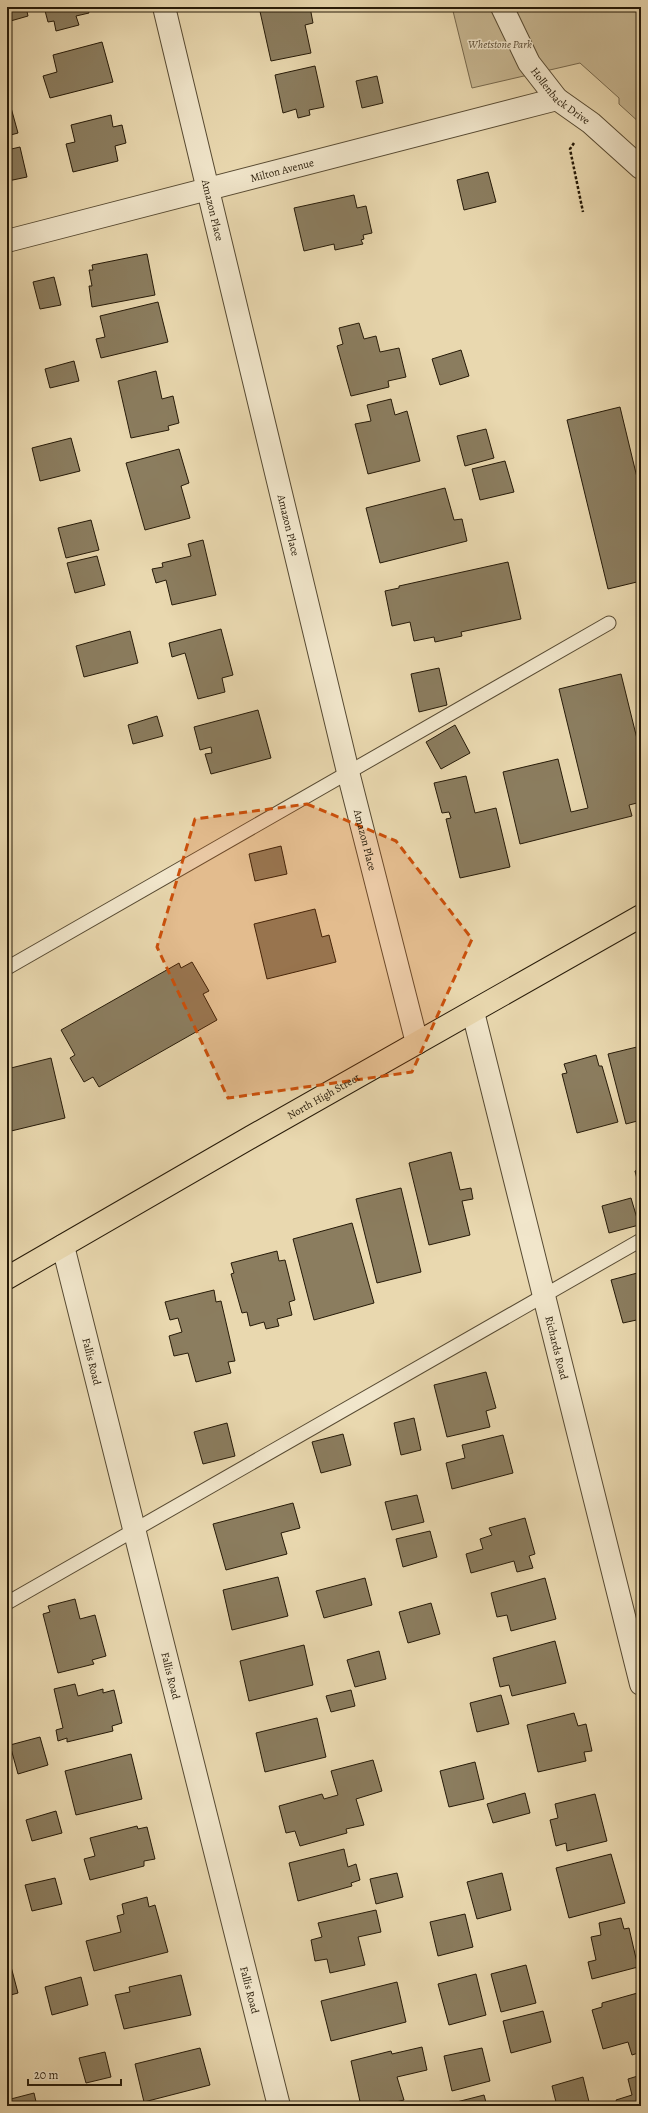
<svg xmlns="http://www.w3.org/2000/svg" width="648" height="2113" font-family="Alegreya,serif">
<rect width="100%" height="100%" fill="#e9d8af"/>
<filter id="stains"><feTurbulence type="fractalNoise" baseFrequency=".005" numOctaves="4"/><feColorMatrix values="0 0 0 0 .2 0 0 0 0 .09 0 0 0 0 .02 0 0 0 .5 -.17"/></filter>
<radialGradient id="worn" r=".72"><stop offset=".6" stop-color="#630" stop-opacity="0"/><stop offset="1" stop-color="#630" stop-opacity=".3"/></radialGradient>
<path fill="#c8b893" stroke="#77694e" d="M452,7H641V124L619,104V98L580,63L472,88Z"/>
<path fill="#8b7d5f" stroke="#261a08" d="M7,7H26L28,16L7,22Z
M44,7H87L89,13L76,16L79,25L56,31L54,21L48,22Z
M259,7H310L313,23L305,25L311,53L271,61Z
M102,42L113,82L50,98L43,76L57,72L53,55Z
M315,66L324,107L309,110L310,115L298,118L296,109L283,113L275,75Z
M377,76L383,103L362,108L356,81Z
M10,104L18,133L7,136V105Z
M111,115L113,127L122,125L126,143L115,146L118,161L73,172L66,144L75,142L71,125Z
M20,147L27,177L8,181L7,150Z
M488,172L496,202L464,210L457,180Z
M354,195L357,208L366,206L372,233L363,235L364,239L361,240L363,244L335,250L334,244L304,251L294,208Z
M147,254L155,295L92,307L89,286H92L89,270H93L92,265Z
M54,277L61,305L40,309L33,282Z
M158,302L168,342L101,358L96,339L105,337L100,316Z
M359,323L364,339L376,336L380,352L399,348L406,377L388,381L389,387L351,396L337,346L343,344L339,328Z
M461,350L469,376L440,385L432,359Z
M74,361L79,381L50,388L45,369Z
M156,371L162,399L173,396L179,423L168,426L169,430L131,438L118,381Z
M391,399L395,415L407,411L420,461L368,474L355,424L371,421L367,405Z
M620,407L641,494V581L608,589L567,420Z
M486,429L494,458L465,466L457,436Z
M71,438L80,471L40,481L32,448Z
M179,449L189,483L181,486L190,518L145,530L126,463Z
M505,461L514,492L480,500L472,469Z
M445,488L454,520L462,519L467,541L380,563L366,508Z
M91,520L99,550L66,558L58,528Z
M203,540L216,595L172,605L166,580L156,583L152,569L163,567L162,563L191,556L188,544Z
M97,556L105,585L75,593L67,563Z
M508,562L521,619L461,632L462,636L435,642L434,637L414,641L410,622L392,626L385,591L399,588V586Z
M221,629L233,675L222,678L225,692L198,699L185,653L172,657L169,643Z
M130,631L138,663L84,677L76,646Z
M439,668L447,705L419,712L411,674Z
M621,674L641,755V802L629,805L632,816L520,844L503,772L558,759L571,812L588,808L559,689Z
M258,710L271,758L211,774L205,754L212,753L211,747L200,750L194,727Z
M157,716L163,736L133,744L128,725Z
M455,725L470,753L441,769L426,742Z
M466,776L475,813L496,808L510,867L460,878L446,819L451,818L449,812L442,813L434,783Z
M281,846L287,874L255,881L249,854Z
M315,909L322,937L329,935L336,962L267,979L254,924Z
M192,962L209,991L203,994L217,1020L99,1087L93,1077L84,1082L70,1058L75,1055L61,1030L179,963L181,968Z
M641,1046V1120L626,1124L608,1054Z
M596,1055L599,1066H602L618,1122L577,1133L562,1074L567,1073L564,1064Z
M51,1058L65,1118L7,1132V1069Z
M451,1152L460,1190L471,1188L473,1199L462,1201L470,1235L429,1245L409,1163Z
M641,1169V1195L635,1171Z
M401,1188L421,1272L377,1283L356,1199Z
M631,1198L639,1225L609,1233L602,1206Z
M352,1223L374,1303L314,1320L293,1239Z
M277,1251L279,1261L285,1260L295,1300L289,1302L292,1315L277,1319L279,1326L266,1329L264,1322L250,1326L247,1312L242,1313L231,1274L234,1273L231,1263Z
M641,1272V1319L623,1323L611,1280Z
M214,1290L216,1302L221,1301L235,1361L228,1362L231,1373L196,1382L188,1353L174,1356L169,1336L182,1332L178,1318L170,1320L165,1302Z
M486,1372L496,1408L486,1411L490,1427L447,1437L434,1385Z
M414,1418L421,1450L401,1455L394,1423Z
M227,1423L235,1456L203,1464L194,1432Z
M343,1434L351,1465L321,1473L312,1442Z
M503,1435L513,1473L452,1489L446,1463L465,1458L462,1445Z
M417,1495L424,1522L392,1530L385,1502Z
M293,1503L300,1528L281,1533L287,1554L226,1570L213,1524Z
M525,1518L535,1554L529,1556L533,1568L517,1572L514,1561L471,1573L466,1554L483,1549L480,1539L492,1535L489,1528Z
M430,1531L437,1557L403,1567L396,1539Z
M278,1577L288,1616L232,1630L223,1590Z
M365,1578L372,1605L324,1618L316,1591Z
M545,1578L556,1619L511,1631L507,1615L497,1617L491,1593Z
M75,1599L80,1619L95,1615L106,1656L92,1660L94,1664L58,1673L43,1614L50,1612L48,1606Z
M431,1603L440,1634L408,1643L399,1612Z
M555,1641L566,1683L512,1696L509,1685L500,1687L493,1658Z
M304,1645L313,1685L249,1701L240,1661Z
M379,1651L386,1679L355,1687L347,1660Z
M75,1684L78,1696L103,1689V1693L114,1690L122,1723L112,1726L113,1731L67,1742V1738L58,1741L56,1730L63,1728L54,1689Z
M351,1690L355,1706L331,1712L326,1696Z
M501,1695L509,1724L477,1732L470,1703Z
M574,1713L578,1726L586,1724L592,1751L584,1752L586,1761L538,1772L527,1725Z
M317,1718L326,1757L265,1772L256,1733Z
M40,1737L48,1765L18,1774L10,1745Z
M131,1754L142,1799L76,1815L65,1771Z
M373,1760L382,1791L356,1799L364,1825L346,1829L347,1833L300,1846L295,1831L286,1833L279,1806L322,1794L324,1799L338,1795L331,1771Z
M475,1762L484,1799L449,1807L440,1771Z
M525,1793L530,1813L493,1823L487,1804Z
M595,1794L607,1841L567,1851L566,1843L556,1846L550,1820L558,1818L555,1804Z
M56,1811L62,1833L32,1841L26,1820Z
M137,1826L138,1829L147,1827L155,1859L144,1861V1866L90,1880L84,1859L95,1856L90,1838Z
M344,1849L348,1867L356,1864L360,1880L351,1883L352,1886L298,1901L289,1863Z
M611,1854L625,1903L569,1918L556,1868Z
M397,1873L403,1897L376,1904L370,1879Z
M502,1873L511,1910L477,1919L467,1882Z
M55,1878L62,1904L32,1911L25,1885Z
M147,1897L149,1907L155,1905L168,1952L94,1971L86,1941L121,1932L117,1916L124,1914L122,1904Z
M376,1910L381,1932L358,1937L365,1965L330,1973L327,1959L315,1961L311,1940L322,1937L318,1923Z
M465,1914L473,1947L438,1956L430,1922Z
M621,1918L624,1929L629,1928L638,1967L592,1979L588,1962L596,1960L591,1937L601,1935L599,1923Z
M7,1959H9L18,1993L7,1996Z
M526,1965L536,2003L501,2012L491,1974Z
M476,1974L486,2015L449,2025L438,1984Z
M181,1975L191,2015L124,2029L115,1995L130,1992L129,1987Z
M81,1977L88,2005L52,2015L45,1987Z
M397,1982L406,2022L331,2041L321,2001Z
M641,1992V2052L632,2055L628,2042L603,2049L592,2010L602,2007V2003Z
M543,2011L551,2042L511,2053L503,2021Z
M422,2047L427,2070L397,2077L404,2100L380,2106H361L351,2061L391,2051L392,2054Z
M200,2048L210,2085L144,2102L135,2064Z
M482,2048L490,2081L452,2091L444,2056Z
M105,2052L111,2077L86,2083L79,2058Z
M641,2075V2106H618L616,2100L632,2095L628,2079Z
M583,2077L590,2106H557L552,2086Z
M34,2093L37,2106H7V2100Z
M484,2095L487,2106H441Z"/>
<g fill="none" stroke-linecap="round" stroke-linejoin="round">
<defs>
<path id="service" d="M7,968L609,623
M7,1603L641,1240"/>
<g id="minor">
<path id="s1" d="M164,7L348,772L417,1043"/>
<path id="s2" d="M502,7L529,63L557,99L591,123L641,168"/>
<path id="s3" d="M7,241L557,99"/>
<path id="s4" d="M473,1012L641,1684"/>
<path id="s5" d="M63,1246L279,2106"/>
</g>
<g id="primary">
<path id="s6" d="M7,1278L251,1137L641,916"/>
</g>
</defs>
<use href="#service" stroke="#574a32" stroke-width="15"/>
<use href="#minor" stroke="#574a32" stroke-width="24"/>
<use href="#primary" stroke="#261a08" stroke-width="24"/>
<path stroke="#261a08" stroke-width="2.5" stroke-dasharray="3 2" stroke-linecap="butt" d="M574,143L570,149L583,212"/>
<use href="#service" stroke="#f1e6cb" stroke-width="13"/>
<use href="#minor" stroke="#f1e6cb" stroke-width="22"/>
<use href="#primary" stroke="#e9d8af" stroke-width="22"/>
</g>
<path fill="#cb500b" fill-opacity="0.2" stroke="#cb500b" stroke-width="3" stroke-dasharray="8 5" stroke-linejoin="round" d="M307,804L396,841L472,939L412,1072L228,1098L157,947L195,819Z"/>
<g text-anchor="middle" stroke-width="3" stroke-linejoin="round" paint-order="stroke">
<g font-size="11" font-style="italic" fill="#574932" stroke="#f1e6cb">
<text x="500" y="48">Whetstone Park</text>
</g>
<g font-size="11" fill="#261a08" stroke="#f1e6cb">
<text dy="4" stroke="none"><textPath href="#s2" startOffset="108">Hollenback Drive</textPath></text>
<text dy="4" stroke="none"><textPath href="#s3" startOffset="284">Milton Avenue</textPath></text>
<text dy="4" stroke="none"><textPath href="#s1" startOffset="209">Amazon Place</textPath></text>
<text dy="4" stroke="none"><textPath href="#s1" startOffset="533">Amazon Place</textPath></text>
<text dy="4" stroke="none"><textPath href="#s1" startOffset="857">Amazon Place</textPath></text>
<text dy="4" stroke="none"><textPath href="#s6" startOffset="365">North High Street</textPath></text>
<text dy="4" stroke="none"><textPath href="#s4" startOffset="346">Richards Road</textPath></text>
<text dy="4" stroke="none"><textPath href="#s5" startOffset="119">Fallis Road</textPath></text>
<text dy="4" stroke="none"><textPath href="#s5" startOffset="443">Fallis Road</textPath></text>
<text dy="4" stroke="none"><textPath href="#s5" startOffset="767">Fallis Road</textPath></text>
</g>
</g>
<rect width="648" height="2113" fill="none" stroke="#e9d8af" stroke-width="24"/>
<rect x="8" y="8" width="632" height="2097" fill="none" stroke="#261a08" stroke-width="2"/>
<rect x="12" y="12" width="624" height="2089" fill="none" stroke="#261a08"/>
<path d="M28 2079v6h93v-6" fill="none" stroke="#261a08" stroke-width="2"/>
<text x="34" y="2079" font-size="12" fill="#261a08" stroke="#f1e6cb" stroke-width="3" paint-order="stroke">20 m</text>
<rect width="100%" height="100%" filter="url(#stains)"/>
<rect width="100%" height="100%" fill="url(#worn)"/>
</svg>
